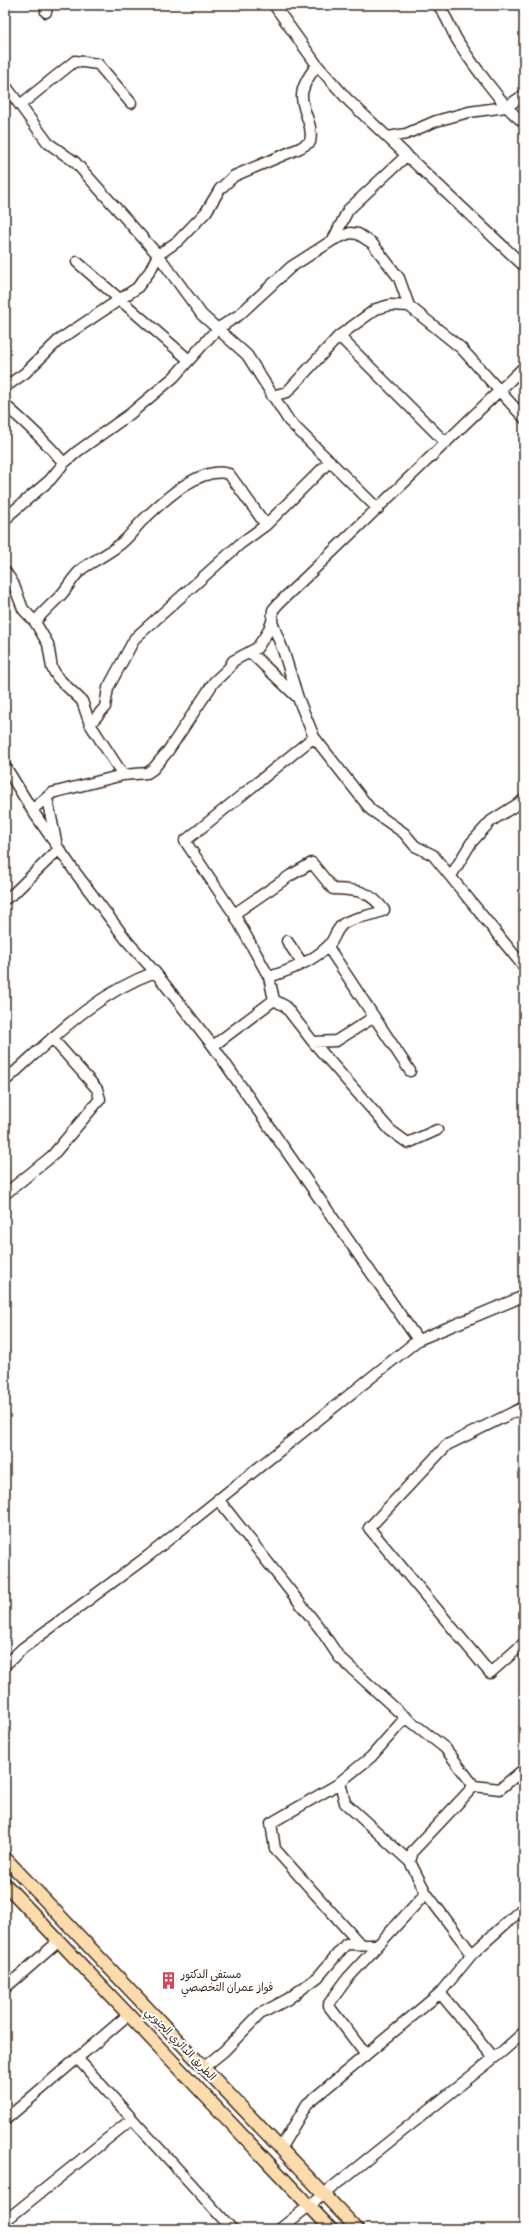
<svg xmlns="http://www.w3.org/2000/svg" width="529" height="2234" font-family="Pangolin,'Playpen Sans Arabic',sans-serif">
<rect width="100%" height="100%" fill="#fff"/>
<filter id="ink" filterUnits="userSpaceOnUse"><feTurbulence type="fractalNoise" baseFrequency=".025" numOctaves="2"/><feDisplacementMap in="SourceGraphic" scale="8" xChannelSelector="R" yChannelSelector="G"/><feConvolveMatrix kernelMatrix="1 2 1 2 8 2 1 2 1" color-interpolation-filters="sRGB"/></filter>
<g filter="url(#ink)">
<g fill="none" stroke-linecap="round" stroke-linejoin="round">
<defs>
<path id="minor" d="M274,5L317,65L348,100L524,266
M438,5C446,15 450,27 456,38C466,55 508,114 524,122
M46,12L47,5
M5,85L48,143L75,162L158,255L202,315L247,355L289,421L378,509
M20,105L75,61L98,64L131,103
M388,137L406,134L436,121L469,112L506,107L524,95
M333,240L348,210L407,155
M77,262L189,360
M339,336L446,443
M5,387L25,373L59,340L137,288L150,271L158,255L178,241L206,212L220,189L234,176L300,148L310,142C314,125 302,112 302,96C302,85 311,73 317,65
M272,396L287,392L339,336L376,309L390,305L409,306
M5,405C26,423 46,442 64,463
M5,521L10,514L50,480L64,463L78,451L130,414L174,377L217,329L239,315L291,267L333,240L350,233L358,234L372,243L399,278L409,306L461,348L524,418
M5,571L13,583L23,609L35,622L48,644L52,668L58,678L82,701L90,724L123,775
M35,622C42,613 50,606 58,598C68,589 71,578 83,568C95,560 108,554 119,545C128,539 134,529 142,521C162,502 200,465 229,474L266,525
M272,622L284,653L298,698L314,737L371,810L404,833L415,846L433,855L524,967
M251,653L297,697
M90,724L105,707L108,688L135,638L240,544L266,525L330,461
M5,766L32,810L75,872L128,942L155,972L213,1046L418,1340
M47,798L56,841
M32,810L52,793L123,775L147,773L153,769L168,751L214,682L229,668L233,661L257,648L267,633L272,622L273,610L278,604L524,367
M451,876L471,843L491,821L524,800
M5,899L14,893L59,849
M234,914L291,875L312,863L333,889C357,890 369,890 384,910C371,917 354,916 343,924C335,930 334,942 327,947C313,961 288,971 269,977
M287,941L302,963
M328,947L410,1071
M274,1000L285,1006L313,1042L336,1041L374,1017
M313,1042L390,1130L408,1143L437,1130
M213,1046L274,1000L269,977L234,914L185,841L314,737
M5,1081C53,1038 93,995 155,972
M5,1194L52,1156L100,1099L97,1089L52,1038
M524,1407L447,1445L369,1528L490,1673L524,1643
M218,1499L321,1630L339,1657L399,1712L445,1748L474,1786L500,1789L524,1769
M5,1665L23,1648L148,1556L418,1340L524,1296
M406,1717L371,1757L340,1782L345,1803L410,1862
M340,1783L271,1823L275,1849L360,1944
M472,1954L426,1893L410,1862L413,1851L474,1786
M5,1988L59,1941
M440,1993L494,2058
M366,2055L328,2005L347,1979L426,1893
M77,2058L232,2229
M203,2068L224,2051L260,2014L288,1999L318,1977L346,1944L378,1945
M5,2120L128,2015
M280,2149L307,2104L440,1993L472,1954L524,1907
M5,2221L132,2119
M280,2229L504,2050L524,2032"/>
<path id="major" d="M5,1858L357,2229
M5,1884L331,2229"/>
</defs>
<use href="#minor" stroke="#3b2a1e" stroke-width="13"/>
<use href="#major" stroke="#3b2a1e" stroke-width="15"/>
<use href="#minor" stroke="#fff" stroke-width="10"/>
<use href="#major" stroke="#fcdcac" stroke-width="12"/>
</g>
</g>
<defs>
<symbol id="building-bare" viewBox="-9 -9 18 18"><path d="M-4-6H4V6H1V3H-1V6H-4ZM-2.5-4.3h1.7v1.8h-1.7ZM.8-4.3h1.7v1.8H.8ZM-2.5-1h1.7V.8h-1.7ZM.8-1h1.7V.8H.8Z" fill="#d1495b" stroke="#fff" stroke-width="2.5" paint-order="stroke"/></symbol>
</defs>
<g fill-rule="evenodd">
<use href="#building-bare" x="156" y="1968" width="25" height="25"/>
</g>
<g text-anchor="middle" stroke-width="4" stroke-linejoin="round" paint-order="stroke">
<g font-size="11" fill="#3b2a1e" stroke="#fff" text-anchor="start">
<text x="181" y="1978">مستفى الدكتور<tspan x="181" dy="13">فواز عمران التخصصي</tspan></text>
</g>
<g font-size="11" fill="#3b2a1e" stroke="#fff">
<text transform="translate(181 2044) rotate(46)" y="4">الطريق الدائري الجنوبي</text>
</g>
</g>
<rect width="529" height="2234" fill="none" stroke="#fff" stroke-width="20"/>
<rect x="10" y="10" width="509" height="2214" fill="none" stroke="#3b2a1e" stroke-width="1.5" filter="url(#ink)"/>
</svg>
